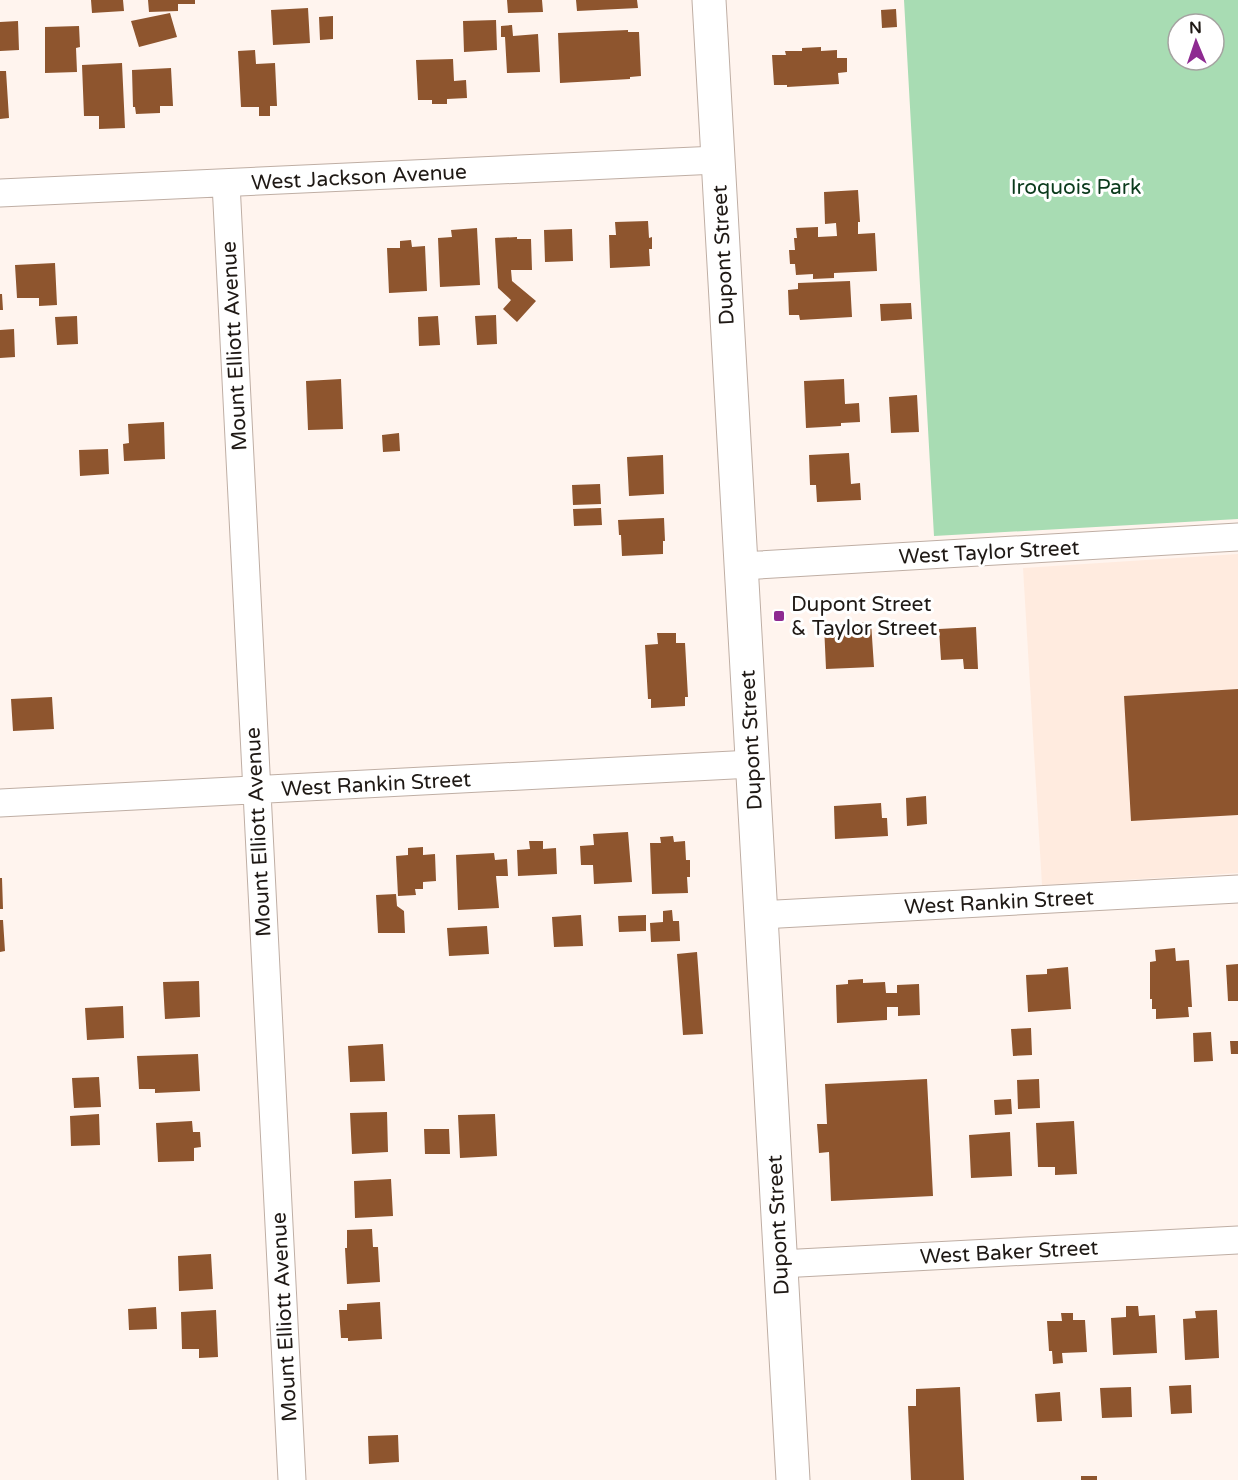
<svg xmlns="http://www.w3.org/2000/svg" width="1238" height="1480" font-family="'Varela Round',sans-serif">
<rect width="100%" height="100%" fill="#fff4ee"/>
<path fill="#ffebdf" d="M1238,554V873L1042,885L1023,568Z"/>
<path fill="#a8dcb3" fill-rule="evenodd" d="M904,0H1238V519L934,536ZM1178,24H1214V60H1178Z"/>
<path fill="#8e552e" d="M91,0H123L124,11L92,13Z
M148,0H195V4H178V11L149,12Z
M507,0H542L543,12L508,13Z
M576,0H637L638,8L577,11Z
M308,8L310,43L273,45L271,10Z
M896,9L897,27L882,28L881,10Z
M170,13L177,37L139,47L131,21Z
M333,16V39L320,40L319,17Z
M496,20L497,50L464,52L463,21Z
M18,21L19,50L0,51V22Z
M512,25L513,36L538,34L540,72L507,73L505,37H501V26Z
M79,26L80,47L76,48L77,72L45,73V27Z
M628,30V32H639L641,76L630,77V79L560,83L558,33Z
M821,47V51L837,50V58H847V72L838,73L839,84L787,87V85H774L772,55H786L785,51H802V48Z
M255,50L256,64L275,63L277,106H270V116H259V107H241L238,51Z
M453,59L454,81L466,80L467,98L447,99V104H432V100H418L416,60Z
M122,63L125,128L99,129V116H84L82,65Z
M171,68L173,106H160V113L136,114L135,107H133L132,70Z
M0,71H6L9,118L0,119Z
M858,190L860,222H858V234L875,233L877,271L834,273V278L813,279V274L796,275L795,264H790L789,250H795L794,238H797L796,228L818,227V237L837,236L836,223L825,224L824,192Z
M648,221L649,238L652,237V249H649L650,266L610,268L609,235H616L615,222Z
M477,228L480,285L440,287L438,238L452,237L451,230Z
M572,229L573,261L545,262L544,230Z
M517,237V239H531L532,270H511L512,281L536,301L517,322L503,309L511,300L498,288L495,238Z
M411,240L412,247L425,246L427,291L389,293L387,248H400V241Z
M55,263L57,305L39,306V298H17L15,265Z
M850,281L852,317L800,320L799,315H789L788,290L798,289V283Z
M0,294H2L3,310H0Z
M911,303L912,319L881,321L880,304Z
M496,315L497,344L477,345L475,316Z
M77,316L78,344L57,345L55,317Z
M438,316L440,345L419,346L418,317Z
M14,329L15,357L0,358V330Z
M341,379L343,429L308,430L306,381Z
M844,379L845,404L859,403L860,422L841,423V426L806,428L804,381Z
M917,395L919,432L891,433L889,397Z
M164,422L165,459L124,461L123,444L129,443L128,424Z
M399,433L400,451L383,452L382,435Z
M108,449L109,474L80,476L79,450Z
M849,453L851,484L860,483L861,500L817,502L816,485H810L809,455Z
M663,455L664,494L629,496L627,457Z
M600,484L601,504L573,505L572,485Z
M601,508L602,525L574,526L573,509Z
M664,518L665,541H663V554L622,556L621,535H619L618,520Z
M871,622L874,667L826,669L824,625Z
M976,627L978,669H964L963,659L941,660L939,629Z
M657,633H676V643H685L688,697H685V706L651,708V699H648L645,645L658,644Z
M1238,689V815L1131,821L1124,696Z
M52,697L54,729L13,731L11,699Z
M926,796L927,824L907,826L906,798Z
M881,803L882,818H887L888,836L835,839L834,806Z
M628,832L632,882L594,884L593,865H581L580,846L594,845L593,834Z
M673,836L674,842L685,841L686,860H690V877H687L688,893L652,894L650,843H661L660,837Z
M529,841H543V849L556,848L557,874L518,876L517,850L530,849Z
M423,847V855L435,854L436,881L423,882V889H415L416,895L398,896L396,856L408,855V848Z
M494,853L495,860L507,859L508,876H496L499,908L458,910L456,855Z
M0,878H2L3,909H0Z
M396,894L397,906L404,911L405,933H378L376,895Z
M672,910L673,921H679L680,941L651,942L650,923L663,922V911Z
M581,915L583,946L554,947L552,917Z
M646,915V931L619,932L618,916Z
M0,920H3L5,951L0,952Z
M487,926L489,954L449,956L447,928Z
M1175,948L1176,961L1189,960L1192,1007H1188L1189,1017L1156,1019V1009H1152V999H1150V962L1156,961L1155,950Z
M697,952L703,1034L683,1035L677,954Z
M1238,964V1001H1228L1226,965Z
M1068,967L1071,1009L1028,1012L1026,975L1047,974V969Z
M863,979V983L885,982L886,993H897V985L919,984L920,1015L898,1016V1007H887V1020L837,1023L836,985L848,984V980Z
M199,981L200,1017L165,1019L163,982Z
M123,1006L124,1038L87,1040L85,1008Z
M1031,1028L1032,1055L1013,1056L1011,1029Z
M1211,1032L1213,1061L1194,1062L1193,1033Z
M1230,1041H1238V1054H1231Z
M383,1044L385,1081L350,1082L348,1046Z
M198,1054L200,1091L155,1093V1089H139L137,1056Z
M99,1077L101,1107L74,1108L72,1078Z
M927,1079L933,1196L831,1201L829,1152L819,1153L818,1137L817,1124H827L825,1084Z
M1039,1079L1040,1108L1018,1109L1017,1080Z
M1011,1099L1012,1114L995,1115L994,1100Z
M387,1112L388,1152L352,1154L350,1113Z
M99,1114L100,1145L71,1146L70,1116Z
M495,1114L497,1156L460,1158L458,1115Z
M192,1121L193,1132H200L201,1147L194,1148V1161L158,1162L156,1123Z
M1074,1121L1077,1174L1055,1175V1167H1038L1036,1123Z
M424,1129H449L450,1154H425Z
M1010,1132L1012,1176L971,1178L969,1135Z
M391,1179L393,1216L355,1218L354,1181Z
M372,1229L373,1247H378L380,1282L347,1284L345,1248H347V1230Z
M211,1254L213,1289L179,1291L178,1256Z
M380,1302L382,1339L348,1341V1338H341L339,1310H347V1304Z
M1126,1306H1138L1139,1316L1155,1315L1157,1353L1113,1355L1111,1318L1126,1317Z
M156,1307L157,1329L129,1330L128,1309Z
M216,1310L218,1357L199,1358V1349H182L181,1312Z
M1217,1310L1219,1358L1185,1360L1183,1319L1196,1318L1195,1311Z
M1061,1313H1073V1320H1085L1087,1352L1062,1353L1063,1363L1053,1364L1052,1351H1049L1047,1321H1062Z
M1191,1385L1192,1413L1171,1414L1169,1386Z
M960,1387L964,1480H911L908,1406H916V1389Z
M1131,1387L1132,1417L1102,1418L1100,1388Z
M1060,1392L1062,1421L1037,1422L1035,1394Z
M398,1435L399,1462L369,1464L368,1436Z
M1081,1476H1097V1480H1081Z"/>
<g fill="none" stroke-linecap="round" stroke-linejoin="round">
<defs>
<path id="minor" d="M226,183L292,1480
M0,193L717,160
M741,566L1238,537
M0,803L752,764
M760,915L1238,889
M780,1264L1238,1240"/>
<path id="tertiary" d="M709,0L793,1480"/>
</defs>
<use href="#minor" stroke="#bfaea4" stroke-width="29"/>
<use href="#tertiary" stroke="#bfaea4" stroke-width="35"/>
<use href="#minor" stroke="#fff" stroke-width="27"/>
<use href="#tertiary" stroke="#fff" stroke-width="33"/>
</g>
<rect fill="#8e2a91" stroke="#fff" stroke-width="2" x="773" y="610" width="12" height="12" rx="3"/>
<g text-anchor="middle" stroke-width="6" stroke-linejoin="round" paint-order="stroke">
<g font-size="21" fill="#1f1915" stroke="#fff">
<text transform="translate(359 177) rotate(-3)" y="7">West Jackson Avenue</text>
<text transform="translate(723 255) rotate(-93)" y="7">Dupont Street</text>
<text transform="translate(234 346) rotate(-93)" y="7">Mount Elliott Avenue</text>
<text transform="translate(989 552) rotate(-3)" y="7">West Taylor Street</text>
<text transform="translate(751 740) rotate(-93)" y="7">Dupont Street</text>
<text transform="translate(376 784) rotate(-3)" y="7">West Rankin Street</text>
<text transform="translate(258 832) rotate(-93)" y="7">Mount Elliott Avenue</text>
<text transform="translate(999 902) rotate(-3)" y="7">West Rankin Street</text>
<text transform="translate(778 1225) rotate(-93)" y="7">Dupont Street</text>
<text transform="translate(1009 1252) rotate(-3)" y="7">West Baker Street</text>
<text transform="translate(284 1317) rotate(-93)" y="7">Mount Elliott Avenue</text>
</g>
<g font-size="21" fill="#0b3a1c" stroke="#fff">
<text x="1076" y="194">Iroquois Park</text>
</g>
<g font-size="21" fill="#1f1915" stroke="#fff" text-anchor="start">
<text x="791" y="611">Dupont Street<tspan x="791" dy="24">&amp; Taylor Street</tspan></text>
</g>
</g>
<g transform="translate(1196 42) rotate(358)"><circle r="28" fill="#ffffff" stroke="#a5a3a1" stroke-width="1.5"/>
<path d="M0-4.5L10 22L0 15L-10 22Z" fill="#8e2a91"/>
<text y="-9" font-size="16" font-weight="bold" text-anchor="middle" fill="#1f1915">N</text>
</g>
</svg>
